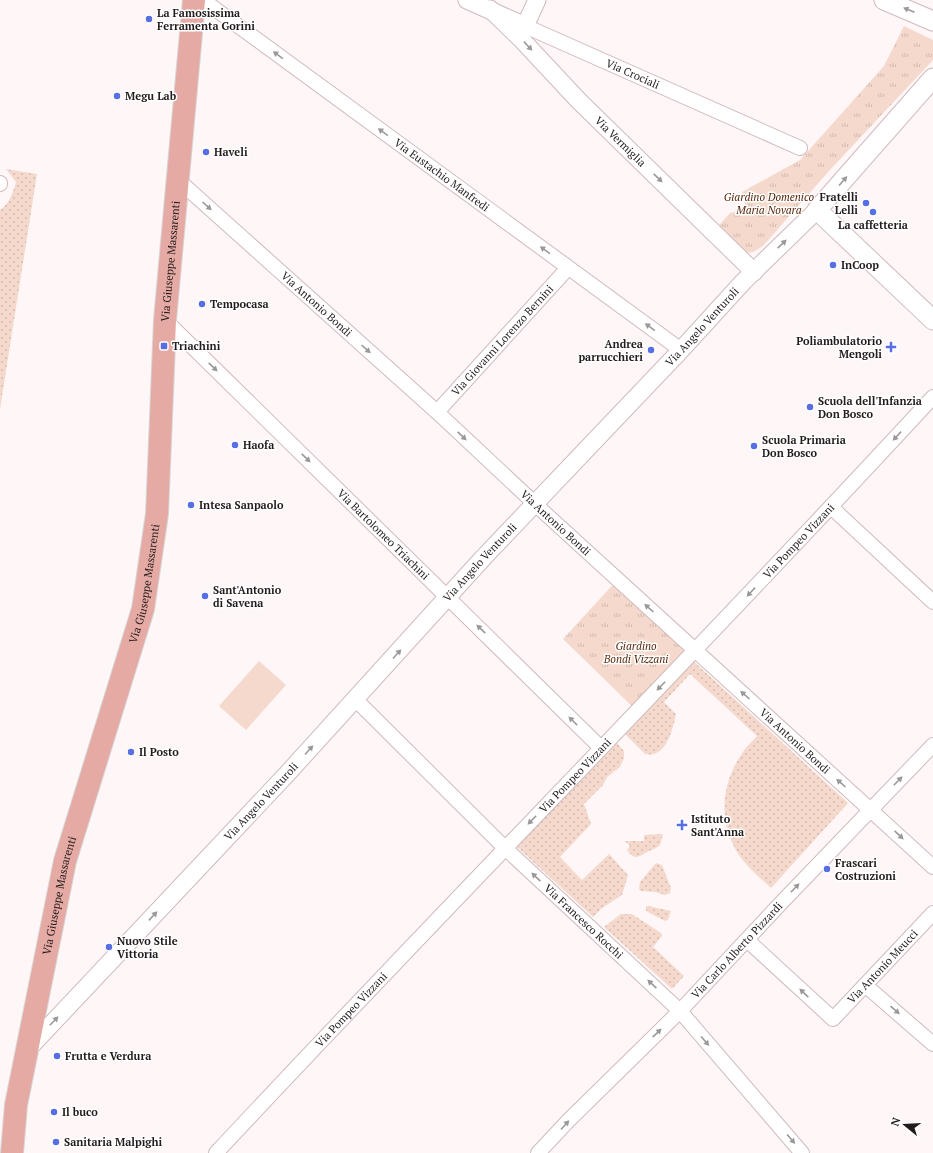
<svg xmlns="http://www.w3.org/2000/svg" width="933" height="1153" font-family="'PT Serif',serif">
<defs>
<pattern id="grass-dots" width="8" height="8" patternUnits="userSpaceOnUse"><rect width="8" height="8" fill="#f4d9cc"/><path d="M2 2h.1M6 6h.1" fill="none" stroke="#d1baaf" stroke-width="1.8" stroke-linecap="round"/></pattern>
<pattern id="park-tufts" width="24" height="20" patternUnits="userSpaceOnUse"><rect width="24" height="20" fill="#f4d9cc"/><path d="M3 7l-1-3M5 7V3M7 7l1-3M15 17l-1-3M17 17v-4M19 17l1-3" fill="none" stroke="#d1baaf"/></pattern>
</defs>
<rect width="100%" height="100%" fill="#fff6f7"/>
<path fill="url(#grass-dots)" d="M6,169L37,174L0,409V210C10,203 13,193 16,182Z
M691,659L848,803L771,888C759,877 746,866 737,852C717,818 722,780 745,749C749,744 754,740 757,736L690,674L664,702L676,714C673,729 666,759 645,754L623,732Z
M615,741L624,751V758L620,767L607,777L603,785L584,804L591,824L560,857L582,880L609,854L628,875L622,895L602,908L593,917L516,846Z
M663,834L660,845C657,848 653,849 649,851C638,857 635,861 627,850L630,846L625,841H644V835Z
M656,863L662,865L671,888L670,893L665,895L655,892L641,891L639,889L640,882Z
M648,906L671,911L668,920L665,921L646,911V907Z
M621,914H632L661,933L662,936L653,947L684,976L672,989L604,927Z"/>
<path fill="url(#park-tufts)" d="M904,26L933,40V60L829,171L763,246L753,252L740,254L714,231L730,213L746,209L742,192L800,160L884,66Z
M618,579L696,650L637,711L563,639Z"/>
<path fill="#f4d9cc" d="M259,661L286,685L246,730L219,706Z"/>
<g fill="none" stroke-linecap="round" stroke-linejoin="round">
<defs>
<g id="minor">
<path id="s1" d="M203,0L681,350"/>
<path id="s2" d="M525,26L800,148"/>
<path id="s3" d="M178,180L437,412L548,516L933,867"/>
<path d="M0,183V184"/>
<path id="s4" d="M165,320L601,748"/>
<path id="s5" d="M437,412L568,268"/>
<path d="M831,507L933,602"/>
<path id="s6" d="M355,699L505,848L680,1011L802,1153"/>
<path id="s7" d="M747,940L833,1019L933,913"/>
<path d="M865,985L933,1044"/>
<path id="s8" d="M216,1153C453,899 698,652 933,397"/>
<path id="s9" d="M538,1153L568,1121L680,1011L781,903L933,745"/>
</g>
<g id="tertiary">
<path d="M467,0L525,26L537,0"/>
<path id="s10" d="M490,9L521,39L579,101L754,272"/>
<path id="s11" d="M28,1049L286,775L483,558L681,350L743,282L817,210"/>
</g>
<path id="secondary" d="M884,0L933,21
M933,78L817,210L933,320"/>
<g id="primary">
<path id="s12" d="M12,1153L16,1105L65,861L143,609L157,514L165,320L194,0"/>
</g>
</defs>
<use href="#minor" stroke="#d0babd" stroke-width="16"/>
<use href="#tertiary" stroke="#d0babd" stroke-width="19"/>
<use href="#secondary" stroke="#d0babd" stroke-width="21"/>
<use href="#primary" stroke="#d7d6d6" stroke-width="24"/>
<use href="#minor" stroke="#fff" stroke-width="14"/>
<use href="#tertiary" stroke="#fff" stroke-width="17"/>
<use href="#secondary" stroke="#fff" stroke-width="19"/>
<use href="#primary" stroke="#e6aaa4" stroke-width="22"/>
</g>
<defs><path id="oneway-solid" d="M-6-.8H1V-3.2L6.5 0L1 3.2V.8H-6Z"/></defs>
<g fill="#9c9899">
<use href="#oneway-solid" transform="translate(909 10) rotate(-157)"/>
<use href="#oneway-solid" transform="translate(528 46) rotate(47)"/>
<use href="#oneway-solid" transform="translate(278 55) rotate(-144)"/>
<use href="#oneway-solid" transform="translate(383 132) rotate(-144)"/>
<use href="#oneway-solid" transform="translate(658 178) rotate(44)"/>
<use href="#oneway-solid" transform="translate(843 181) rotate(-49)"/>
<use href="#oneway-solid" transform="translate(207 206) rotate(42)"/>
<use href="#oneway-solid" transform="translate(782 244) rotate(-43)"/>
<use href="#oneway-solid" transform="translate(545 250) rotate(-144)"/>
<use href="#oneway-solid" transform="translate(650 327) rotate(-144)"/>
<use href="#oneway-solid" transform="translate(366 349) rotate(42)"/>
<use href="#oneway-solid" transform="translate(213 367) rotate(44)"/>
<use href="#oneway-solid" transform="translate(462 436) rotate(43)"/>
<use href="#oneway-solid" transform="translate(897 436) rotate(133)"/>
<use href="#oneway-solid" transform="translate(306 458) rotate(44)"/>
<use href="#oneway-solid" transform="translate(751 592) rotate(133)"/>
<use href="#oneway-solid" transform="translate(649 608) rotate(-138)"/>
<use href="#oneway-solid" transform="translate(481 629) rotate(-136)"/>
<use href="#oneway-solid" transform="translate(397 654) rotate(-48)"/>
<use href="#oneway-solid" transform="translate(661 686) rotate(134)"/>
<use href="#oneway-solid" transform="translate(745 695) rotate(-138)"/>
<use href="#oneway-solid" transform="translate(573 721) rotate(-135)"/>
<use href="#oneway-solid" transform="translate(309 750) rotate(-48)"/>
<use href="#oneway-solid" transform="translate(898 781) rotate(-46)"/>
<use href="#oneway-solid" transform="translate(841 783) rotate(-138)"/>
<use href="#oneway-solid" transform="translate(532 820) rotate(134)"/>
<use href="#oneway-solid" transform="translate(899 835) rotate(43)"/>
<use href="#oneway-solid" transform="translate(536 877) rotate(-137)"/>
<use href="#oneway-solid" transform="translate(795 888) rotate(-46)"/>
<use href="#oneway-solid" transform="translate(153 916) rotate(-47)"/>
<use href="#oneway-solid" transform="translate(652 984) rotate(-137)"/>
<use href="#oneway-solid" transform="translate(804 993) rotate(-137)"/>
<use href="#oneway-solid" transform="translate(895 1010) rotate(41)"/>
<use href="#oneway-solid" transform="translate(54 1021) rotate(-46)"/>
<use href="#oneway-solid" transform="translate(657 1033) rotate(-44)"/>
<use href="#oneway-solid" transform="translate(705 1041) rotate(49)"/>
<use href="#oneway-solid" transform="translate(565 1125) rotate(-48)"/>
<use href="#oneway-solid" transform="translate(791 1139) rotate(49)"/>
</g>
<g fill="#576ee4" stroke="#fff" stroke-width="1.5">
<circle cx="149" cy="19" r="4"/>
<circle cx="117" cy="96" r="4"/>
<circle cx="206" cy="152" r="4"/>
<circle cx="866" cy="203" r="4"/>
<circle cx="873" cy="212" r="4"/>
<circle cx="833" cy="265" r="4"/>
<circle cx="202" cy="304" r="4"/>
<rect x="160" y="342" width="8" height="8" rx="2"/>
<path d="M889 341h4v4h4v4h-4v4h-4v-4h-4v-4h4z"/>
<circle cx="651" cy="350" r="4"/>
<circle cx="810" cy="407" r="4"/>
<circle cx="235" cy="445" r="4"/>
<circle cx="754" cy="446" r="4"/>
<circle cx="191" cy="505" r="4"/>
<circle cx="205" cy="596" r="4"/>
<circle cx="131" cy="752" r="4"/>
<path d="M680 819h4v4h4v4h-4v4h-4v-4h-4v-4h4z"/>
<circle cx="827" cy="869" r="4"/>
<circle cx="109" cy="947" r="4"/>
<circle cx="57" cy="1056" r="4"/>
<circle cx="54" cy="1112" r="4"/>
<circle cx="56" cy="1142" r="4"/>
</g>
<g text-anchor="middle" stroke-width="3" stroke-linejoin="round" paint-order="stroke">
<g font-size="11" font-weight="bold" fill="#231b1c" stroke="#fff" text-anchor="start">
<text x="157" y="17">La Famosissima<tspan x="157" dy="13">Ferramenta Gorini</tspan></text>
<text x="125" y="100">Megu Lab</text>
<text x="214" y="156">Haveli</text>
<text x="858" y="201" text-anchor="end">Fratelli<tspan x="858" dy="13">Lelli</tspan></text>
<text x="873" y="229" text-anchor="middle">La caffetteria</text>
<text x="841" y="269">InCoop</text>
<text x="210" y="308">Tempocasa</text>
<text x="882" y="345" text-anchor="end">Poliambulatorio<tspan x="882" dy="13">Mengoli</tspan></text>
<text x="643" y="348" text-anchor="end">Andrea<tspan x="643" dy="13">parrucchieri</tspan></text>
<text x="172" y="350">Triachini</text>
<text x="818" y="405">Scuola dell'Infanzia<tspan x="818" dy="13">Don Bosco</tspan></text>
<text x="762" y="444">Scuola Primaria<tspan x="762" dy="13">Don Bosco</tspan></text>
<text x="243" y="449">Haofa</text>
<text x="199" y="509">Intesa Sanpaolo</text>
<text x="213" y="594">Sant'Antonio<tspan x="213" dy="13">di Savena</tspan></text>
<text x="139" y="756">Il Posto</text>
<text x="691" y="823">Istituto<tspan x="691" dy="13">Sant'Anna</tspan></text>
<text x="835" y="867">Frascari<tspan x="835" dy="13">Costruzioni</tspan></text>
<text x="117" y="945">Nuovo Stile<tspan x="117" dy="13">Vittoria</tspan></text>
<text x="65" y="1060">Frutta e Verdura</text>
<text x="62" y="1116">Il buco</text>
<text x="64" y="1146">Sanitaria Malpighi</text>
</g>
<g font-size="11" fill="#231b1c" stroke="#fff">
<text dy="4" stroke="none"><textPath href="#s2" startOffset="118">Via Crociali</textPath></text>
<text dy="4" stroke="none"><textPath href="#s10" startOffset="186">Via Vermiglia</textPath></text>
<text dy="4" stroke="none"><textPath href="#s1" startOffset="296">Via Eustachio Manfredi</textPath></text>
<text dy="4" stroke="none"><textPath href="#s12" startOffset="910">Via Giuseppe Massarenti</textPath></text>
<text dy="4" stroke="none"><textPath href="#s3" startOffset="186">Via Antonio Bondi</textPath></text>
<text dy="4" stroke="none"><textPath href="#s11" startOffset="988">Via Angelo Venturoli</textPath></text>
<text dy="4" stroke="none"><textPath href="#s5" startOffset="97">Via Giovanni Lorenzo Bernini</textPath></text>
<text dy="4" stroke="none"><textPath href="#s3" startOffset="510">Via Antonio Bondi</textPath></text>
<text dy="4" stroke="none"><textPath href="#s4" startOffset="306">Via Bartolomeo Triachini</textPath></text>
<text dy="4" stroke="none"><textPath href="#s8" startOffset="845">Via Pompeo Vizzani</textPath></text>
<text dy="4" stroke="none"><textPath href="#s11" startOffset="664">Via Angelo Venturoli</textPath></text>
<text dy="4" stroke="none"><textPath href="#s12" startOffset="586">Via Giuseppe Massarenti</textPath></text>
<text dy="4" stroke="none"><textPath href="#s3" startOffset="834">Via Antonio Bondi</textPath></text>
<text dy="4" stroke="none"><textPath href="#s8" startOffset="521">Via Pompeo Vizzani</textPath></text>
<text dy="4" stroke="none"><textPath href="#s11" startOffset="340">Via Angelo Venturoli</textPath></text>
<text dy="4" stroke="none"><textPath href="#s12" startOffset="262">Via Giuseppe Massarenti</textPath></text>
<text dy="4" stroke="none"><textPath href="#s6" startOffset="319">Via Francesco Rocchi</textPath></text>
<text dy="4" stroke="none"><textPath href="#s9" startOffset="284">Via Carlo Alberto Pizzardi</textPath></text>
<text dy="4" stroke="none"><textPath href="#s7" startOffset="189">Via Antonio Meucci</textPath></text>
<text dy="4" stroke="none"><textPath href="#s8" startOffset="197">Via Pompeo Vizzani</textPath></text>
</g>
<g font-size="11" font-style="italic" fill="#511f02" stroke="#fff">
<text x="769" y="201">Giardino Domenico<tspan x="769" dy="13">Maria Novara</tspan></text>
<text x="636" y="650">Giardino<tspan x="636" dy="13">Bondi Vizzani</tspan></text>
</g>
</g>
<g transform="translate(905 1125) rotate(288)" stroke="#ffffff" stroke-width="3" paint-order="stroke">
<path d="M0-3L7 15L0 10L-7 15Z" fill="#231b1c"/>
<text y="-6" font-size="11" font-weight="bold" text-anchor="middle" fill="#231b1c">N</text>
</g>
</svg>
